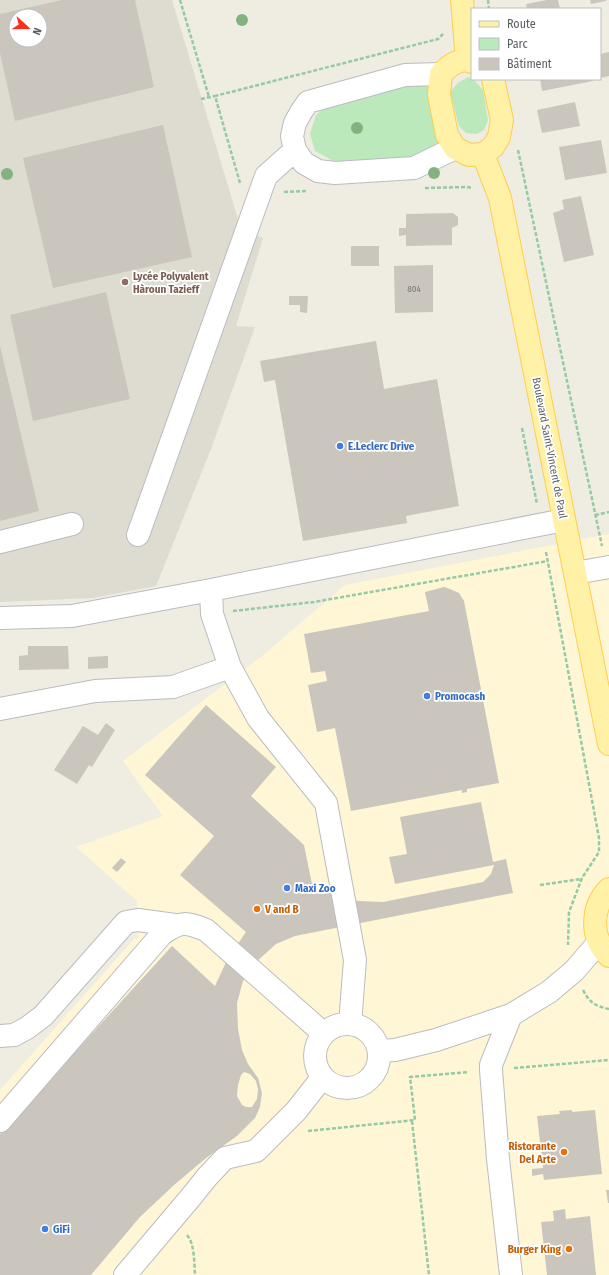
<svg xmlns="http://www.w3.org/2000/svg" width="609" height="1275" font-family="'Fira Sans Condensed',sans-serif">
<rect width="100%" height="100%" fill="#efece1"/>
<path fill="#fff6d6" d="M609,534V1275H0V1090L134,939L138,938L137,901L76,847L163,816L123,761L262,656L345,585Z"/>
<path fill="#dedbd0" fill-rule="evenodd" d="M0,0H172L241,229L263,238L236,326L255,327L211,449L156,586L93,598L0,602ZM16,16H40V40H16Z"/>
<path fill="#bbe9bb" d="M468,77L475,81L483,90L488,120L484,130L477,134L466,133L459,126L450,92L458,83Z
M400,85H428L440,142L411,161L337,163L315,151L310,134L316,115L327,106Z"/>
<path fill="#cac6be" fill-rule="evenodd" d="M62,0H135L154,87L15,121L0,53V14ZM16,16H40V40H16Z
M547,0H558L560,9H527L526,4Z
M590,0H606V1L591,4Z
M609,52V76L600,78V54Z
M540,79H592L593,81L542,91Z
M575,102L580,126L542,133L537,110Z
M163,125L192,257L53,288L23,158Z
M601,140L607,173L565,180L559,147Z
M581,196L594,255L564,262L553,213L564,209L562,200Z
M453,213L458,217V225L452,228V245L406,246V235L399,236V228H406V214Z
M351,246H379V266H351Z
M433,265V312L395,313L394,266Z
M106,292L130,399L33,421L10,315Z
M289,296H308L307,313L300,312V305H289Z
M376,341L384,389L437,379L459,506L406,516L407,523L303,541L275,380L264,382L260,361Z
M0,346L39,511L0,521Z
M444,587L450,589L459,593L464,601L499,783L467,789V792L462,793V790L351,811L335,728L317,732L308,685L327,681L325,671L311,673L304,634L429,611L425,592Z
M28,646H68L69,669L19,670V656L28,655Z
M108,656V668L88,669V657Z
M206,705L276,767L251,796L304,845L314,894L325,892L338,894L358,901L383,902L483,882L491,874L494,865L395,884L389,857L407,854L400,817L481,802L493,862L506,859L513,893L295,936L276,944L255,963L243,981L237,1003L238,1029L242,1050L248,1064L258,1078L262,1093L260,1107L255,1118L237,1136L206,1158L174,1185L140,1217L91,1275H0V1134L172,946L215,986L228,958L246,932L180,875L214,836L145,775ZM244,1072L250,1074L256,1081L258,1089L257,1099L252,1107H246L242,1105L237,1096L238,1085L241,1075Z
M106,723L115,730L92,767L89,765L77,784L54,770L83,726L98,735Z
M121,858L126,862L117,872L112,868Z
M572,1110V1112L595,1110L602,1174L544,1180L543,1174L532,1176V1169L543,1168L537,1116L560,1114L559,1111Z
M606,1190H609V1203H608Z
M565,1209L566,1219L590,1216L596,1275H547L541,1222L554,1221L553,1211Z"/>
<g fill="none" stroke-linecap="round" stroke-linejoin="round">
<defs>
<path id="minor" d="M441,74L405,75L308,102L301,112L295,123L292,136L295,150L304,163L318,171L335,173L414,168L455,148
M138,535L266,176L295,150
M0,542L72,524
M575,573L609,567
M211,590L212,614L230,667L258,718L326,803L355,960L350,1024
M0,618L72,616L211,590L564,520
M0,709L95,691L173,687L230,667
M315 1056a32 32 0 1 1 64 0a32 32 0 1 1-64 0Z
M0,1036L14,1035L27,1028L43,1016L126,922L138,920L175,925
M379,1051L395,1050L436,1040L511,1015L549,992L574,971L599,942
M0,1121L162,934C181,921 185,922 206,930L323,1033
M125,1275L191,1197L207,1177L225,1158L256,1151L296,1111L322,1078
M511,1275L498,1159L491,1070V1065L511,1015"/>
<path id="major" d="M462,0L467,60
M472,62C459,57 449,66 441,74L439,95L447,135L455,148L469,155L483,154L493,147L499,137L502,120L493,79
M483,154L500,198L609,744
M609,889C591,907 590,938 609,956"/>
</defs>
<use href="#minor" stroke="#babcc2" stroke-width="24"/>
<use href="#major" stroke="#ffcd4a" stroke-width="24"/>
<path stroke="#94caa4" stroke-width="2.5" stroke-dasharray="4 2" stroke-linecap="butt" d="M180,0L209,97
M488,0L489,9
M201,99L215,96
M518,150L602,546
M240,183L215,96L438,39L443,34
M425,188L467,187L472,188
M284,192L308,191
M522,428L537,504
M595,515L609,512
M546,552L599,838V852L582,878L569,912L568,945
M233,611L314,602L548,561
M540,885L581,879
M583,990C590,1003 595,1006 609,1009
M514,1068L609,1060
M412,1121L429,1275
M308,1131L415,1120L410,1077L469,1072
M187,1235C195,1244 194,1263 195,1275"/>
<use href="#minor" stroke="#fff" stroke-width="22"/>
<use href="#major" stroke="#fff1a6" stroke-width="22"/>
</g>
<g fill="#83b280">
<circle cx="242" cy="20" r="6"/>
<circle cx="357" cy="128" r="6"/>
<circle cx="434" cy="173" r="6"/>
<circle cx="7" cy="174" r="6"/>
</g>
<circle fill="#8d6e63" stroke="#fff" stroke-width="1.5" cx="125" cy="282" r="4"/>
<g fill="#3f7fe0" stroke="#fff" stroke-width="1.5">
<circle cx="340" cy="446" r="4"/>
<circle cx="427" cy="696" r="4"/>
<circle cx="287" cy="888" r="4"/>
<circle cx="45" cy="1229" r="4"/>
</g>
<g fill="#e8710a" stroke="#fff" stroke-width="1.5">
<circle cx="257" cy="909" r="4"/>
<circle cx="564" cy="1152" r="4"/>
<circle cx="569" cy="1249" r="4"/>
</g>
<g text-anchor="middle" stroke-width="3.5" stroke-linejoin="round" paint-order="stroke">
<g font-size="9" fill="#76787a">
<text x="414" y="292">804</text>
</g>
<g font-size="11" font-weight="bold" fill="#785e54" stroke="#fff" text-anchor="start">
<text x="133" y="280">Lycée Polyvalent<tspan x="133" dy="13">Hàroun Tazieff</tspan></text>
</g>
<g font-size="11" font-weight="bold" fill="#366cbe" stroke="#fff" text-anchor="start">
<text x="348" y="450">E.Leclerc Drive</text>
<text x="435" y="700">Promocash</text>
<text x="295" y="892">Maxi Zoo</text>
<text x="53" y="1233">GiFi</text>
</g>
<g font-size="11" fill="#5a5e64" stroke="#fff">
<text transform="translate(550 448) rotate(79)" y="4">Boulevard Saint-Vincent de Paul</text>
</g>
<g font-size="11" font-weight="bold" fill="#c56008" stroke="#fff" text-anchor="end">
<text x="265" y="913" text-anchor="start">V and B</text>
<text x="556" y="1150">Ristorante<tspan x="556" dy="13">Del Arte</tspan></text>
<text x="561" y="1253">Burger King</text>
</g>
</g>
<rect x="471" y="8" width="130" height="72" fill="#ffffff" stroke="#bdbfc1"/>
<rect x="479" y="21" width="20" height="6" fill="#fff1a6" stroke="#bdbfc1"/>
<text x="507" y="28" font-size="12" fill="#5a5e64">Route</text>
<rect x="479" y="38" width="20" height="12" fill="#bbe9bb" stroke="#bdbfc1"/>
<text x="507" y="48" font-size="12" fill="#5a5e64">Parc</text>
<rect x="479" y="58" width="20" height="12" fill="#cac6be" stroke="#bdbfc1"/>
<text x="507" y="68" font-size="12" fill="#5a5e64">Bâtiment</text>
<g transform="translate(28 28) rotate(111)"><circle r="19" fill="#ffffff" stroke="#bdbfc1"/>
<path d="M0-3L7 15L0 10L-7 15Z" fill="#fa2f1c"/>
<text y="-6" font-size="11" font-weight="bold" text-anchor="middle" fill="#5a5e64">N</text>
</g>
</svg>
